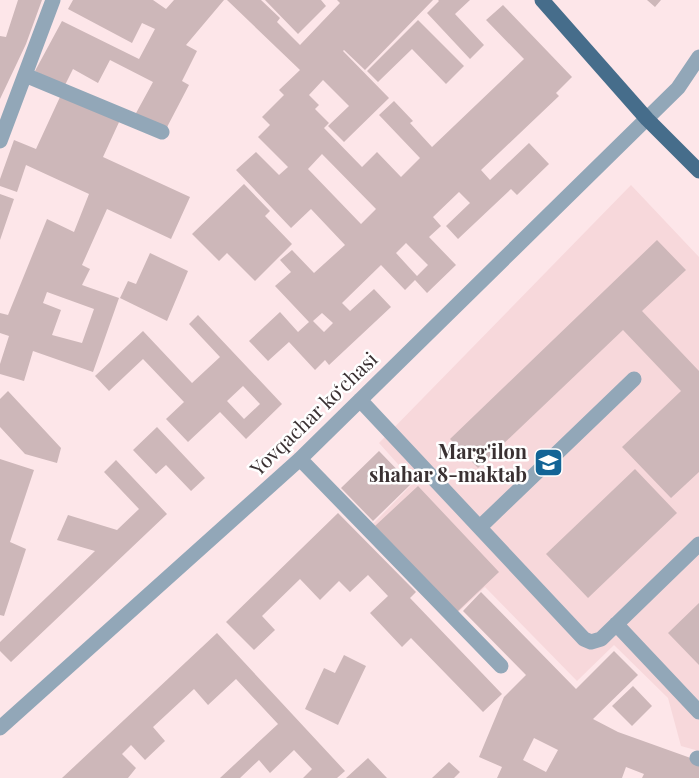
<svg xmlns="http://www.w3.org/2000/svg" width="699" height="778" font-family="'Playfair Display',serif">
<rect width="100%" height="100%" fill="#fde6e9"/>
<path fill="#f7d8db" d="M631,185L699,257V751L681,746L668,698L614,645L577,681L485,587L455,615L370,527L414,482L379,443Z"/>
<path fill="#cdb7b9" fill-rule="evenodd" d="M18,0H42L26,44L0,99V36L6,37Z
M73,0H153L166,9L174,0H224L186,45L197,51L182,81L189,85L165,131L135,115L153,82L110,60L98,83L73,69L64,87L35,71L62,21L139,59L155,29L142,23L132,43L68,9Z
M227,0H261L280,18L277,22L300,45L340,3L337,0H433L365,70L344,50L343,51L389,98L344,142L328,126L349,106L323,80L309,95L319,105L315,109L329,123L324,128L362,167L377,152L401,177L420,158L379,115L394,101L413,121L410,123L432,147L524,59L486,20L503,5L572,77L556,93L559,96L481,170L490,180L529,143L549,164L517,195L511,189L458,239L446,226L470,203L459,192L433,217L441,226L429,237L456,265L427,293L415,280L405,290L381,265L342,303L350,311L374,289L391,307L329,365L325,360L315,370L289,342L268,361L249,341L280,312L298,332L309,322L275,286L291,272L280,260L292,250L314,273L345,245L311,209L291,228L236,170L256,152L279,175L288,167L258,137L270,125L262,117L284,95L279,90L300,70ZM322,154L376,209L361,224L308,169ZM406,243L428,265L417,276L396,253ZM322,313L333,323L324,332L313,321Z
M265,0H321L326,6L298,34Z
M438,0H470L455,14L484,45L470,59L427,13L439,1Z
M647,0H661L655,7Z
M418,20L464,66L446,84L412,49L378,82L367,71Z
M60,97L120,120L103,157L190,197L171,239L107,209L82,265L90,269L82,285L119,298L93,372L33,351L24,381L0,374V364L9,336L0,333V313L8,315L47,219L74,232L89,194L26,165L17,192L0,186V179L14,140L36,149ZM47,292L94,309L82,343L52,335L61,310L43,303Z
M244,184L270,211L265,216L292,244L255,281L227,253L219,261L192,234Z
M0,194L14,199L0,240Z
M657,240L686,270L642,311L699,371V472L671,498L622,447L681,391L623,330L478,468L450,439Z
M150,253L188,271L167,321L120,298L128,281L136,284Z
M198,315L282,404L246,439L220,412L188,442L166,419L184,402L143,359L109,391L95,376L143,331L192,383L220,357L189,324ZM243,386L260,404L244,419L227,401Z
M8,391L61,448L57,463L25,454L0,427V399Z
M157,427L205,478L191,491L166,465L156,474L133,450Z
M379,451L411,484L373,521L341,488Z
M0,459L34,470L10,542L26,549L4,616L0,615Z
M116,460L167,514L11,662L0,651V642L95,551L57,540L68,515L117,530L139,509L104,472Z
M635,469L677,513L588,598L546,554Z
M418,486L499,572L457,612L375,526Z
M338,513L416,592L410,598L502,694L483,712L411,638L402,647L370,613L388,596L368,575L350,592L339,581L320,600L300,579L262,616L275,630L254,650L226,622Z
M481,592L576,689L614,651L638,675L593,719L618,732L699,761V778H642L644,774L626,767L622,778H497L502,767L479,757L504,697L526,675L463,611ZM534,738L558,750L546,772L523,760Z
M699,603V665L668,633Z
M217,633L345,771L337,778H303L312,769L294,750L270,773L259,760L240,778H220L278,724L236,679L208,705L194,689L153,727L165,741L145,760L131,745L122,754L136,768L128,778H62Z
M344,655L366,666L338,725L305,709L324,668L335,673Z
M633,686L652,706L632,726L612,706Z
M368,758L387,778H346Z
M449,762L460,772L454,778H432Z"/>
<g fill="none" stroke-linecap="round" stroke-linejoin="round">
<path stroke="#92a7b8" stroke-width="15" d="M25,75L162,132
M0,141L53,0
M360,400L584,639L591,642L601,639L699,544
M300,459L501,666
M480,527L634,379
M616,624L699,712
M0,728L300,459L678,88L699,57
M697,758L699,759"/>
<path stroke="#466d8b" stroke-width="15" d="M542,0L647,119L699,171"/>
</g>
<defs>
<symbol id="school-square" viewBox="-11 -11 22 22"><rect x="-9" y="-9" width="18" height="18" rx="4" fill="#136496" stroke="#fff"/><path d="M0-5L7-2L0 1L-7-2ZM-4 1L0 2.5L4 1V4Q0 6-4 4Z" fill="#fff"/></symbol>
</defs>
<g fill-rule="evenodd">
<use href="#school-square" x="532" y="446" width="33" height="33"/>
</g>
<g text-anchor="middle" stroke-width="5" stroke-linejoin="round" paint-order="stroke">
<g font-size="20" fill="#3a3132" stroke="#fff">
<text transform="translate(314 414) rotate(-44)" y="7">Yovqachar koʻchasi</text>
</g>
<g font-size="20" font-weight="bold" fill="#3a3132" stroke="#fff" text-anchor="end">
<text x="527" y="459">Marg'ilon<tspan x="527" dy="23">shahar 8-maktab</tspan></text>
</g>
</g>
</svg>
